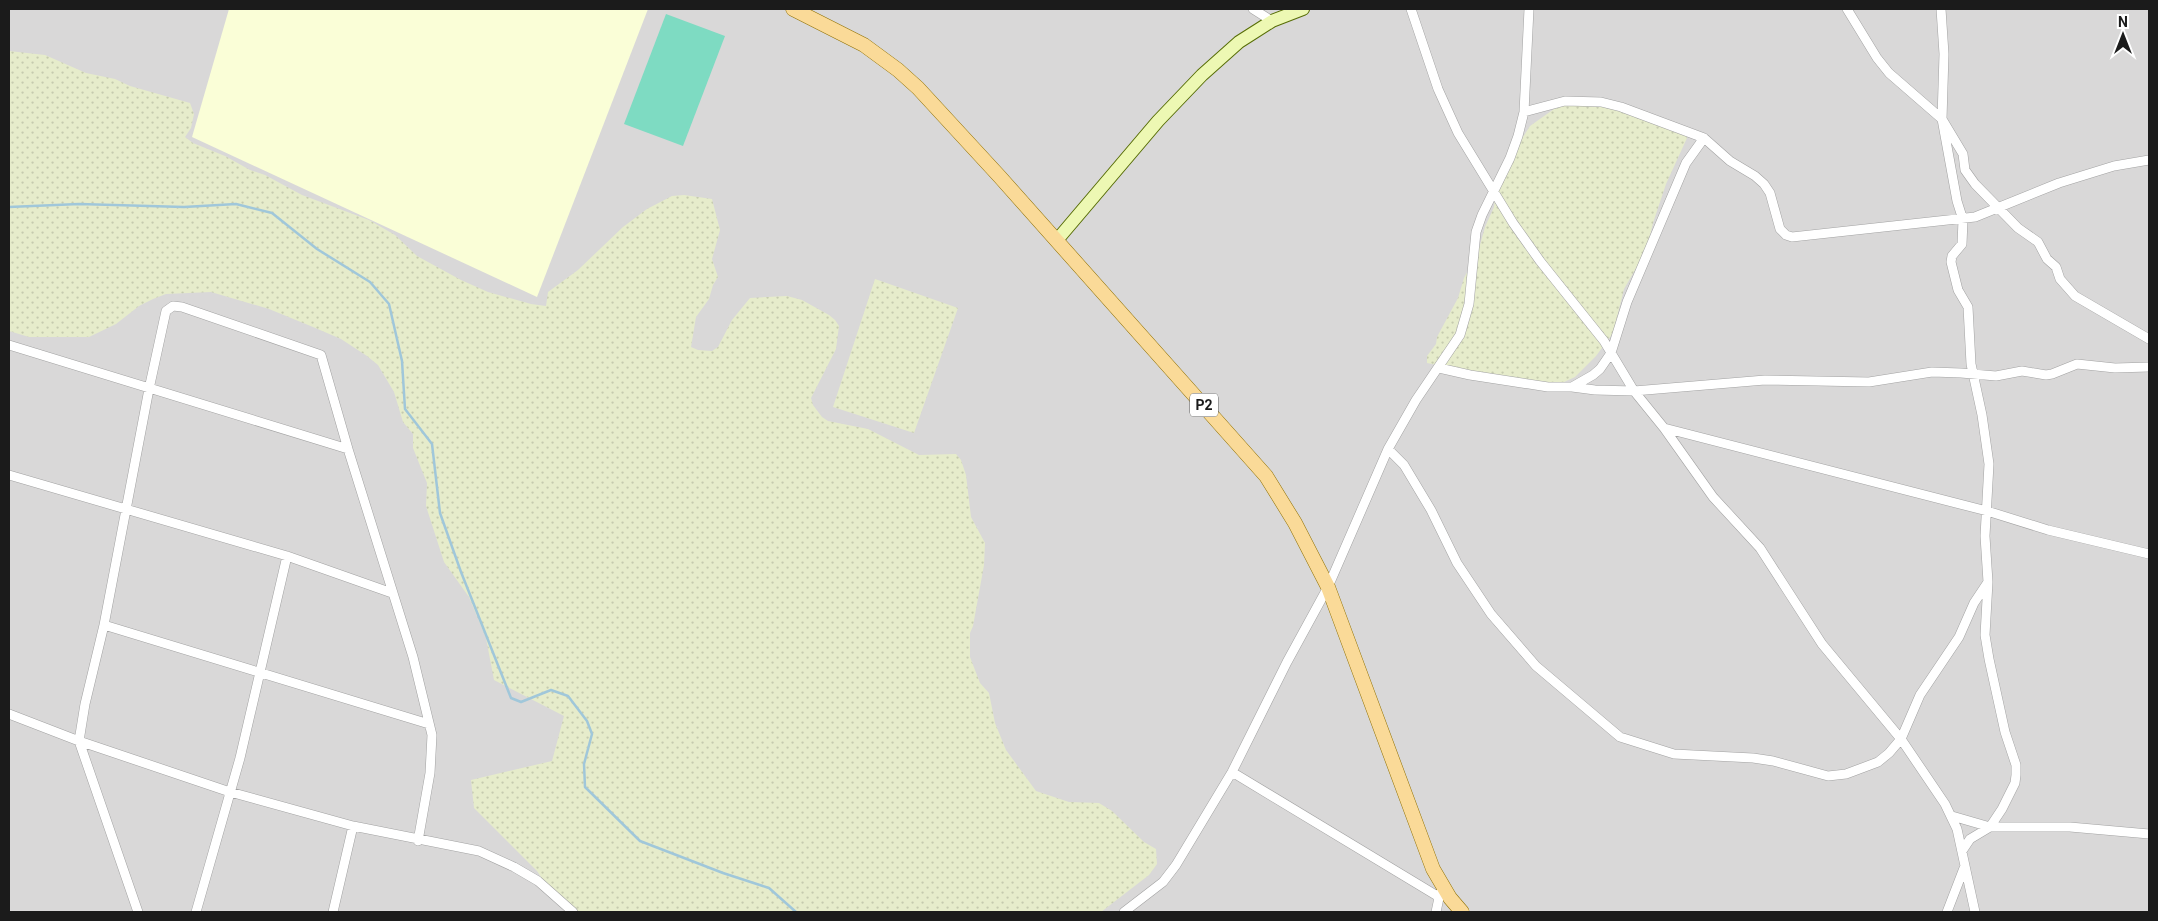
<svg xmlns="http://www.w3.org/2000/svg" width="2158" height="921" font-family="Roboto,sans-serif">
<defs>
<pattern id="farmland-dots" width="8" height="8" patternUnits="userSpaceOnUse" patternTransform="scale(1.25)"><rect width="8" height="8" fill="#e6eccb"/><path d="M2 2h.1M6 6h.1" fill="none" stroke="#c5caae" stroke-width="1.8" stroke-linecap="round"/></pattern>
</defs>
<rect width="100%" height="100%" fill="#eceae0"/>
<path fill="#d9d8d8" d="M9,9H2149V912H9Z"/>
<path fill="#fafed7" d="M229,9H648L537,297L192,137Z"/>
<path fill="url(#farmland-dots)" d="M9,51L45,55L86,73L115,79L130,86L190,103L194,114L191,128L185,137L193,143L225,156L250,170L265,175L302,195L369,220L395,235L417,256L461,280L488,292L531,304L546,306L548,292L578,270L623,227L647,209L672,196L684,195L712,199L720,230L712,259L718,277L713,285L709,299L696,317L691,347L698,350L712,351L718,347L732,320L750,298L787,296L802,300L829,315L835,320L839,326L836,349L811,398L813,405L822,417L828,421L868,429L919,455L956,454L961,460L966,475L971,517L985,543L984,565L973,626L970,633V657L980,683L989,693L995,723L1006,750L1036,791L1069,802L1099,803L1112,811L1144,842L1156,849L1157,864L1149,875L1101,912H576L553,895L537,871L474,808L471,780L552,761L564,716L494,680L486,638L469,597L444,562L426,506L427,483L413,448V434L403,422L394,392L378,365L367,356L341,339L313,327L269,309L211,292L166,294L153,299L139,306L116,324L89,337H29L9,331Z
M1569,104L1622,105L1687,131V138L1666,184L1653,223L1646,251L1624,289L1613,333L1596,356L1575,377L1562,383L1505,379L1427,363V356L1436,344L1437,337L1458,298L1464,278L1478,252L1485,227L1494,207L1496,192L1506,164L1530,126L1554,109Z
M875,279L958,308L914,433L833,407Z"/>
<path fill="#7edbc2" d="M666,14L725,36L683,146L624,124Z"/>
<g fill="none" stroke-linecap="round" stroke-linejoin="round">
<path stroke="#a0c7da" stroke-width="2.5" d="M9,207L79,204L184,207L236,204L272,213L317,249L370,282L389,304L402,361L405,409L432,444L440,513L461,572L511,698L521,702L551,690L568,696L587,721L592,734L584,764L585,787L640,841L723,873L769,888L796,912"/>
<defs>
<path id="street" d="M1253,9L1272,21
M1411,9L1438,89L1458,133L1513,223L1540,261L1604,341L1634,391L1664,428L1713,497L1760,548L1822,644L1901,739L1945,804L1957,829L1975,912
M1847,9L1877,58L1889,73L1942,119L1963,154L1965,170L1975,184L2018,228L2038,242L2047,259L2056,267L2060,279L2075,296L2149,339
M1524,112L1565,101L1601,102L1621,107L1704,138L1730,161L1755,176L1764,184L1770,193L1780,229L1786,235L1792,237L1975,217L2059,183L2114,166L2149,160
M9,345L348,449
M1439,368L1470,375L1548,387H1572L1593,375L1600,369L1611,353L1627,302L1686,163L1704,138
M1572,387L1595,390L1634,391L1765,380L1869,382L1932,372L1961,373L1996,376L2022,371L2046,375L2052,374L2077,364L2115,368L2149,367
M1664,428L1987,511L2048,530L2149,554
M1388,449L1404,465L1431,510L1457,563L1491,614L1536,666L1620,737L1674,754L1753,758L1773,761L1828,776L1846,774L1878,762L1889,753L1901,739L1920,695L1959,637L1974,603L1988,582L1985,536L1989,464L1982,415L1971,364L1968,307L1958,290L1951,262L1952,256L1962,244L1963,220L1957,201L1942,119L1944,54L1941,9
M9,475L287,556L392,593
M104,625L429,724
M9,714L79,741L230,792L353,826L479,851L514,867L538,881L573,912
M1232,772L1439,897
M1952,816L1990,827H2070L2149,834
M1962,851L1970,839L1990,827L2002,809L2015,783L2016,775V765L2005,732L1989,659L1985,635L1988,582
M138,912L79,741L85,704L104,625L149,389L166,311L173,306L182,307L321,355L348,449L413,657L432,735L430,773L418,841
M196,912L240,758L287,556
M333,912L353,826
M1124,912L1163,882L1176,865L1232,772L1287,662L1328,587L1388,449L1416,400L1460,335L1469,304L1476,232L1482,215L1510,158L1518,136L1524,112L1529,9
M1436,912L1440,893
M1947,912L1964,868"/>
<path id="secondary" d="M1057,240L1158,121L1202,75L1239,42L1272,21L1303,9"/>
<path id="primary" d="M793,9L864,45L898,70L918,88L1000,177L1266,476L1295,523L1328,587L1433,869L1450,898L1462,912"/>
</defs>
<use href="#street" stroke="#a2a2a2" stroke-width="10"/>
<use href="#secondary" stroke="#576d06" stroke-width="14"/>
<use href="#primary" stroke="#8f7002" stroke-width="15"/>
<use href="#street" stroke="#fff" stroke-width="9"/>
<use href="#secondary" stroke="#edf8b3" stroke-width="12"/>
<use href="#primary" stroke="#fada98" stroke-width="14"/>
</g>
<g text-anchor="middle" stroke-width="5" stroke-linejoin="round" paint-order="stroke">
<rect fill="#fff" stroke="#5f5f5f" stroke-width="1" x="1190" y="393.5" width="28" height="23" rx="4"/>
<g font-size="14" font-weight="bold" fill="#1b1b1b">
<text x="1204" y="410">P2</text>
</g>
</g>
<rect width="2158" height="921" fill="none" stroke="#1b1b1b" stroke-width="20"/>
<g transform="translate(2123 35)" stroke="#ffffff" stroke-width="4" paint-order="stroke">
<path d="M0-4L9 19L0 12L-9 19Z" fill="#1b1b1b"/>
<text y="-8" font-size="14" font-weight="bold" text-anchor="middle" fill="#1b1b1b">N</text>
</g>
</svg>
